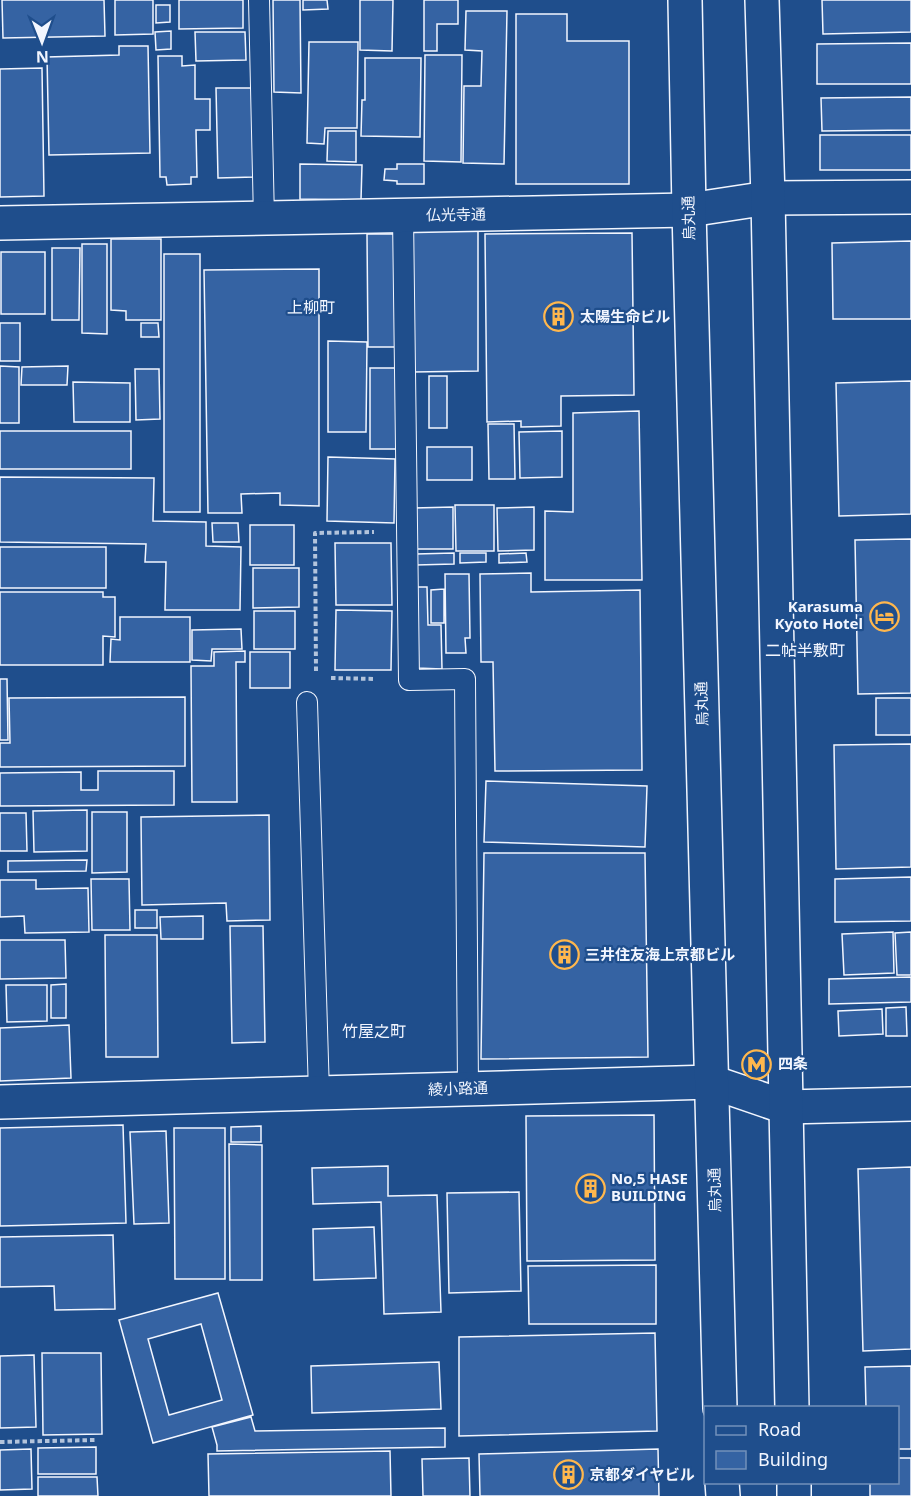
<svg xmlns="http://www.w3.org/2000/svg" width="911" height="1496" font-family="'Noto Sans','Noto Sans JP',sans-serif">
<rect width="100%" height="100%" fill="#1f4e8c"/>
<path fill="#3563a3" stroke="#f2f6ff" stroke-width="1.5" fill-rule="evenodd" d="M2,0H104L105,36L3,38Z
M115,0H153V34L115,35Z
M179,0H243V28L179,29Z
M273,0H300L301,93L274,92Z
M303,0H327L328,9L303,10Z
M360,0H393L392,51L360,50Z
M424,0H458V24H437V51H424Z
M822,0H911V32L823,34Z
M156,5H170V22L156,23Z
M466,11H507L504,164L463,163L464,86H481L482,51L465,50Z
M516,14H567V41H629V184H516Z
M171,31V49L156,50L155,32Z
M195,32H245L246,60L196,61Z
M309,42H358L357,128H325L324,144L307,143Z
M911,43V84H817V44Z
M119,46H148L150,153L49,155L47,57L119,55Z
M425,55H462L461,162L424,161Z
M158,56H182V66L195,65V99H210V130H196L197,177H191V184L167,185L166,177H160Z
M365,58H421L420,137L361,136L362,100H365Z
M42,68L44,196L0,197V69Z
M216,88H252L254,177L218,178Z
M911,97V130L822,131L821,98Z
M328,131H356V162L327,161Z
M820,135H911V170H820Z
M300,164L362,165L361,200L300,199Z
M397,164H424V184H397V181L384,180L385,169H397Z
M478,230V371L413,372V232Z
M632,233L634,395L561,396V426L521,427V421L487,422L485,234Z
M367,234H397L399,347H368Z
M111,239H161V320H126V311L111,310Z
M911,241V319H833L832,243Z
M82,244H107V334L82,333Z
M52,248H80L79,320H52Z
M1,252H45V314H1Z
M164,254H200V512H164Z
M319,269V506L280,505V493L241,494L242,513H208L204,270Z
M0,323H20V361H0Z
M141,323H158L159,337H141Z
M328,341L367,342L366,432H328Z
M0,366L19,367V423H0Z
M68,366L67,385H21L22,367Z
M370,368H398V449H370Z
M135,369H159L160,419L136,420Z
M429,376H447V428H429Z
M911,381V514L839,516L836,383Z
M73,382L130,383V422H74Z
M639,411L642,580H545V511L573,512V413Z
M488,424H514L515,479H489Z
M0,431H131V469H0Z
M562,431V477L520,478L519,432Z
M427,447H472V480H427Z
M328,457L395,459L394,523L327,521Z
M0,477L154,478L153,521L206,522V546L241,547L240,610H165L166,562H145L146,544L0,542Z
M455,505H494V551H456Z
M453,507V549H415L414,508Z
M534,507V550L498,551L497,508Z
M212,523H238L239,542H213Z
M250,525H294V565H250Z
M911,539V693L858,694L855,540Z
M335,543H391L392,605H336Z
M0,547H106V588H0Z
M454,553V564L416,565V554Z
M460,553H486V562L460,563Z
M526,553L527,562L499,563V554Z
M253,568H299V607L253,608Z
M531,573V592L640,590L642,770L495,771L493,662H481L480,574Z
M445,574H469L470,638H465L466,653H446Z
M416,587H427L428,625H441L442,669L417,668Z
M444,589V623H431V590Z
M0,592H103V597H115V637L103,636V665H0Z
M336,610L392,611L391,670H335Z
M254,611H295V649H254Z
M120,617H190V662H110L111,639L120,640Z
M241,629L242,649H212L211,661L192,660V630Z
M245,651V662H236L237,802H192L191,666H214V652Z
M250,652H290V688H250Z
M0,679H7L8,740H0Z
M185,697V766L0,767V743H10L9,698Z
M876,698H911V735H876Z
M911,744V867L836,869L834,745Z
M98,771H174V805L0,806V773L81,772V790H98Z
M486,781L647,786L645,847L484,842Z
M87,810V851L34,852L33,811Z
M92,812H127V872L92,873Z
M0,813H26L27,851H0Z
M269,815L270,920L227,921L226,903L142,905L141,817Z
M484,853H645L648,1057L481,1059Z
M87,860L86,871L8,872V861Z
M911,877V921L835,922V879Z
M91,879H129L130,930H92Z
M0,880H36V889L88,888L89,932L25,933L24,916L0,917Z
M135,910H157V928H135Z
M203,916V939H161L160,917Z
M230,926H263L265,1042L232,1043Z
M893,932L894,973L844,975L842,934Z
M911,932V975H897L895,933Z
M105,935H157L158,1057H106Z
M0,940H65L66,978L0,979Z
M911,977V1002L829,1004V979Z
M66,984V1018H51V985Z
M6,985H47V1021L7,1022Z
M906,1007L907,1036H886V1008Z
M882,1009L883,1034L839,1036L838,1011Z
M69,1025L71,1078L0,1081V1028Z
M654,1115L655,1260L527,1261L526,1116Z
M123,1125L126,1223L0,1226V1128Z
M261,1126V1142H231V1127Z
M174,1128H225V1279H175Z
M166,1131L169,1223L134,1224L130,1132Z
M229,1144L262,1145V1280H230Z
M388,1166V1196L437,1195L441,1312L384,1314L381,1202L313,1204L312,1168Z
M911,1167V1349L863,1351L858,1169Z
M519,1192L521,1291L449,1293L447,1193Z
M374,1227L376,1278L314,1280L313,1229Z
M113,1235L115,1309L55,1310L54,1286L0,1287V1237Z
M656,1265V1324H529L528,1266Z
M218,1293L253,1415L153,1443L119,1320ZM201,1324L222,1400L169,1415L148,1339Z
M655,1333L657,1431L459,1436V1337Z
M42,1353H101L102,1434L43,1435Z
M34,1355L36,1427L0,1428V1356Z
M439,1362L441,1409L312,1413L311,1366Z
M911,1366V1449H898V1408H866L865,1367Z
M251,1417L255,1431L445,1428V1447L217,1451V1445L212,1427Z
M96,1447V1474H38V1448Z
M31,1449L32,1489L0,1490V1450Z
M658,1449L659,1496H480L479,1454Z
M390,1451L391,1496H209L208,1454Z
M469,1458L470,1496H423L422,1459Z
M898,1458H911V1496H870V1482H898Z
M38,1477H97L98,1496H38Z"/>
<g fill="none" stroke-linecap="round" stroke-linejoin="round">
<defs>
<path id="lane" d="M259,0L264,219
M403,216L409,680L465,679L468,1089
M307,702L319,1093"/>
<path id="street" d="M0,223L689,210L768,198L911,197
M0,1102L712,1082"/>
<path id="secondary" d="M712,1082L785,1107L911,1104"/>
<path id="highway" d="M685,0L689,210L720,1408
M762,0L768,198L792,1408
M722,1482L723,1496
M794,1482V1496"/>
</defs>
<use href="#lane" stroke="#f2f6ff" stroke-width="22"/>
<use href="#street" stroke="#f2f6ff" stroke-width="36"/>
<use href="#secondary" stroke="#f2f6ff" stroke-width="36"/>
<use href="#highway" stroke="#f2f6ff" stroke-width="36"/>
<path stroke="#b3c4dc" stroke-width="4" stroke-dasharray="4.5 3" stroke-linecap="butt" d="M316,671L315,533L374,532
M331,678L375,679
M0,1442L95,1440"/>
<use href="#lane" stroke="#1f4e8c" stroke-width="20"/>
<use href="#street" stroke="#1f4e8c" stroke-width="33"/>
<use href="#secondary" stroke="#1f4e8c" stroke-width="33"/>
<use href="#highway" stroke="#1f4e8c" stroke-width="33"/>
</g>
<defs>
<symbol id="building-ring" viewBox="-11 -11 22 22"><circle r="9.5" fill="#1f4e8c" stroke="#ffb74d" stroke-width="1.5"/><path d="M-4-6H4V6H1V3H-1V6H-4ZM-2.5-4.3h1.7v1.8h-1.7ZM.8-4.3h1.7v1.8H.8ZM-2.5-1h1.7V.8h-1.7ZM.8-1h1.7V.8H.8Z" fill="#ffb74d"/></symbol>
<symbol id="hotel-ring" viewBox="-11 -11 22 22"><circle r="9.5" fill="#1f4e8c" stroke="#ffb74d" stroke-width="1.5"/><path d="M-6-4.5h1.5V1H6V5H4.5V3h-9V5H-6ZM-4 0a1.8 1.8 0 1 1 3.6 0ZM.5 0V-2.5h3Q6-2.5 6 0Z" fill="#ffb74d"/></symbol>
<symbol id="metro-ring" viewBox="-11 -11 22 22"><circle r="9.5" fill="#1f4e8c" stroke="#ffb74d" stroke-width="1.5"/><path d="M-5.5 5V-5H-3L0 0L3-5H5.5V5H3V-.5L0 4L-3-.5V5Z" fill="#ffb74d"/></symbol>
</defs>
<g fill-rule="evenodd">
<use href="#building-ring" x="542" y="300" width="33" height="33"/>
<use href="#hotel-ring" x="868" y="600" width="33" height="33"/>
<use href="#building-ring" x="548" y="938" width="33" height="33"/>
<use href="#metro-ring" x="740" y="1048" width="33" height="33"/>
<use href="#building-ring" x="574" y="1172" width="33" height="33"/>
<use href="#building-ring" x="552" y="1458" width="33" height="33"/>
</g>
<g text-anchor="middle" stroke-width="4.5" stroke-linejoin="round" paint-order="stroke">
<g font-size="15" fill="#f2f6ff" stroke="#1f4e8c">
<text transform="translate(456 215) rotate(-1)" y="5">仏光寺通</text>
<text transform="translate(689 218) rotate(-91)" y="5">烏丸通</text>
<text transform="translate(702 704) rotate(-92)" y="5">烏丸通</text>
<text transform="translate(458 1089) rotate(-2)" y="5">綾小路通</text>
<text transform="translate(715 1190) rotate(-91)" y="5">烏丸通</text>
</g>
<g font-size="15" font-weight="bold" fill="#f2f6ff" stroke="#1f4e8c" text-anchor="start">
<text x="580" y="322">太陽生命ビル</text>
<text x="863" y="612" text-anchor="end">Karasuma<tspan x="863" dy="17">Kyoto Hotel</tspan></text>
<text x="585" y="960">三井住友海上京都ビル</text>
<text x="778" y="1069">四条</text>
<text x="611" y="1184">No,5 HASE<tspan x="611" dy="17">BUILDING</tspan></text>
<text x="590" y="1480">京都ダイヤビル</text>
</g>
<g font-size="16" fill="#f2f6ff" stroke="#1f4e8c">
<text x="311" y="313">上柳町</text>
<text x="805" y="656">二帖半敷町</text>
<text x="374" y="1037">竹屋之町</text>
</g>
</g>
<rect x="704" y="1406" width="195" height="78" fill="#1f4e8c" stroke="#7391ba" stroke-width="1.5"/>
<rect x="716" y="1426" width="30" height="9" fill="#1f4e8c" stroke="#7391ba" stroke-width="1.5"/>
<text x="758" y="1436" font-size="18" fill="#f2f6ff">Road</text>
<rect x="716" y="1451" width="30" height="18" fill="#3563a3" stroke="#7391ba" stroke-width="1.5"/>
<text x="758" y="1466" font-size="18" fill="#f2f6ff">Building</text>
<g transform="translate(42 42) rotate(179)" stroke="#1f4e8c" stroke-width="4.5" paint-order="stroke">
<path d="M0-4.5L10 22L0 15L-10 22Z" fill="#f2f6ff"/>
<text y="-9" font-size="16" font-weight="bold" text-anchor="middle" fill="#f2f6ff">N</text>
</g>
</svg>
